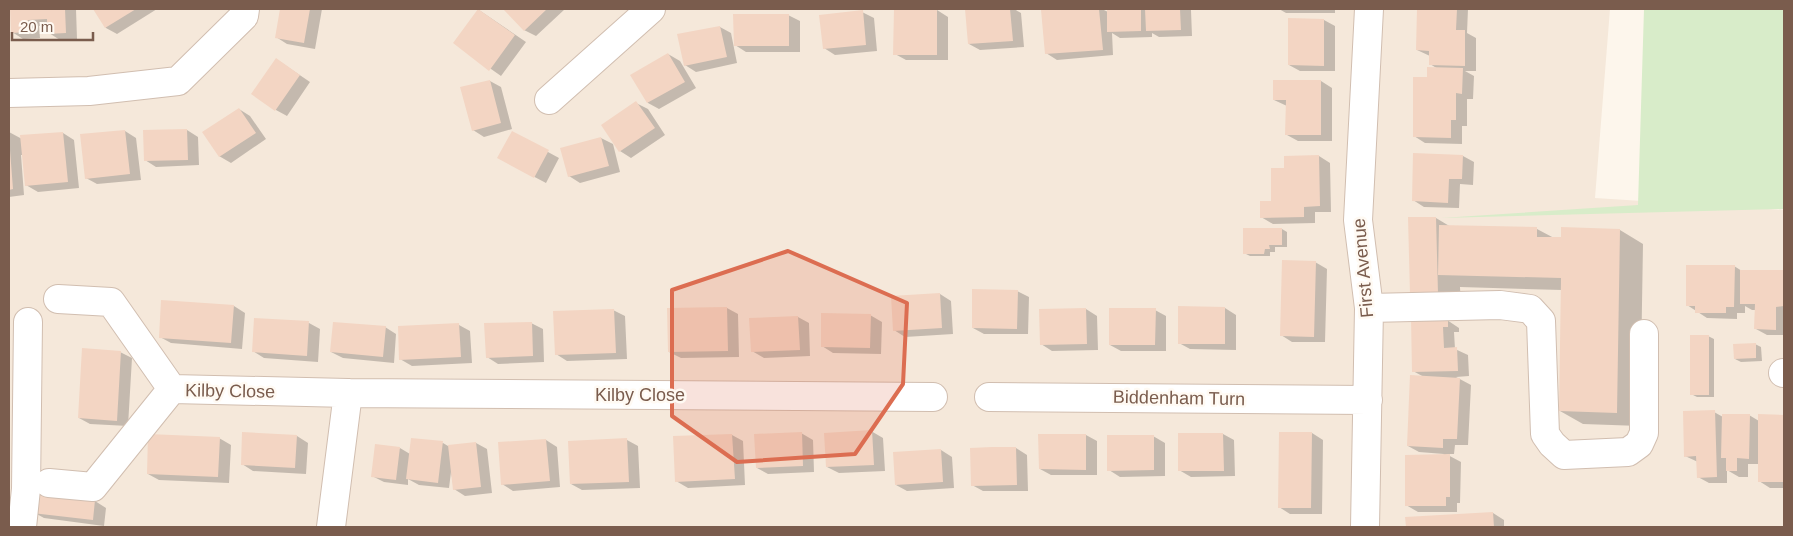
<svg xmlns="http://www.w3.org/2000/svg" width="1793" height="536" font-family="Arial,sans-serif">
<rect width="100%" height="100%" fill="#fdf6ec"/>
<path fill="#f5e8da" d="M9,9H1610L1595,198L1784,210V527H9Z"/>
<path fill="#d8ecc9" d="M1644,9H1784V209L1441,218L1638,205Z"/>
<path fill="#0003" d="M11,9H76L77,39L60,40L49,33L48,26H39L40,38L23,39L12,32Z
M94,9H157L117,34L106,28Z
M281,9H322L315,49L287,44L276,37Z
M505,9H565L536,36L524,30Z
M967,9H1014L1021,13L1024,47L980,50L969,44Z
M1071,9H1102L1108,12V9H1188L1191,10L1192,36L1159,37L1152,33V37L1120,38L1112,33L1113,55L1057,60L1046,53L1042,11Z
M1279,9H1335V13H1286Z
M1418,9H1468L1467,33L1476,38V71H1465L1474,76L1473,99H1467V126H1462V144L1425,143L1414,136L1438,69L1430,64V56L1417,50Z
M479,10L526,42L501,76L454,43Z
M937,10L948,17V60H906L895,54Z
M862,12L874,18L877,51L835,55L824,48Z
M788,15L800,21V52H746L735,45Z
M1324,20L1335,26V71H1300L1289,65Z
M720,27L731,33L737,63L696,72L685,65Z
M668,54L680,61L696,88L659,109L648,103L632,75Z
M276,59L310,82L287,116L276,110Z
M490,81L501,87L512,129L484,137L473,130Z
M1321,81L1332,88V141H1298L1287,135V106L1274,100Z
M636,103L648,109L665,135L631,158L620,151Z
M239,109L250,116L266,139L231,163L219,156Z
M187,130L198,137L199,165L156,167L145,160L144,131Z
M125,131L136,138L141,180L97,184L86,178Z
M9,132L22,139L63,133L74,140L79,188L38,192L26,185L23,155H21L24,195L9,197Z
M513,133L559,158L546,183L510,164Z
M601,138L613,144L620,172L580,183L569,176L561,149Z
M1319,156L1330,163L1331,212H1315V223L1273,224L1261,217L1273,202L1285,169V157Z
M1463,156L1474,162L1473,185L1460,184L1459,208L1424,207L1413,200Z
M1410,218H1436L1451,227L1537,229L1554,238L1620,230L1643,244L1640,426L1583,424L1560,411L1562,290L1460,287L1461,306H1434Z
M1282,229L1287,232V247H1275V252H1270V256H1250L1244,253Z
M1315,262L1327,269L1325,342H1292L1281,335Z
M1734,266L1742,271H1784V335H1767L1756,329V310H1752L1745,306V313H1737V319L1707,318L1687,305Z
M1017,291L1029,297L1028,334H984L973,328Z
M940,294L951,301L953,334L905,337L894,330Z
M234,306L245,313L242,349L171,343L160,337Z
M727,308L738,314L739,357L681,358L669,352Z
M1225,308L1236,315V350L1190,349L1179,343Z
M1086,309L1097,316L1098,350L1052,351L1041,344Z
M613,310L625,316L627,359L567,361L556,354Z
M1155,310L1166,316V351H1121L1110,345Z
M870,315L882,322L881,354L833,353L822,346Z
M798,317L809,323L810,356L764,358L752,351Z
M1444,318L1459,328V332H1454L1455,349L1468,355L1469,376L1456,377L1471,385L1468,445H1455L1454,454H1446L1461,462L1460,503H1457V512H1418L1406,505L1444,454L1419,452L1408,446L1424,377L1413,371Z
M255,319L309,323L320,329L318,362L264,358L253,351Z
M531,323L543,329L544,362L498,364L487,357Z
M459,325L470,331L472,363L412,366L400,359L399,327Z
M385,327L396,334L394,363L343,358L331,352Z
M1708,336L1714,339V397H1697L1691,394Z
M1755,344L1761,347L1762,361L1741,362L1735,359Z
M120,352L132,358L128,426L90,424L79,418Z
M1714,412L1723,417L1749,415L1759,421V416H1784V488H1770L1759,481V464H1748V477H1739L1727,470V483H1709L1698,477V462L1685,456Z
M871,431L883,438L885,471L839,473L827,467Z
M801,433L813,440L814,472L768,474L757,468Z
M1312,433L1323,440L1322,514H1290L1279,507Z
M1179,434H1223L1234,440L1235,476L1191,477L1179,470Z
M732,435L743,441L745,485L688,488L676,481Z
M1086,435L1097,441V475H1051L1040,469Z
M297,436L308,443L306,474L253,471L242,464Z
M1153,436L1165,443V476L1120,477L1109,470Z
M219,438L231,445L229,483L159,480L148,474Z
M546,440L557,447L560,487L513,491L502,484Z
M627,440L638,446L640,488L582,490L571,484Z
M443,443L448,446L476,443L487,449L492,493L465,496L454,489L451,472L449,488L419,485L408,479V485L384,482L372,476L400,448L410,454Z
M1016,448L1027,455L1028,491H983L972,485Z
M941,450L952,457L954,488L907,491L896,485Z
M95,501L106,508L104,526L44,518L33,512Z
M9,504H14L9,527Z
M1493,513L1504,520V527H1407L1406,519Z"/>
<path fill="#f3d5c3" d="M10,9H65L66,33L47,34V19L28,20L29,32L11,33Z
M93,9H136L105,28Z
M280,9H310L304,43L275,38Z
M478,9L515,35L489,71L453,43Z
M503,9H547L524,31Z
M894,9H937V55H893Z
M965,9H1010L1013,41L968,44Z
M1054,9H1099L1103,50L1045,54L1041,10Z
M1107,9H1141V31L1107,32Z
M1145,9H1180L1181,30L1146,31Z
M1417,9H1457L1456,30H1465V66L1429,65V51L1416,50Z
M863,10L866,45L823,49L819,15Z
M733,14H789V46H734Z
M1288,18L1324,19V66L1288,65Z
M720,26L727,57L684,66L677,34Z
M668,53L685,82L647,103L630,75Z
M276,58L300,75L275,111L251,94Z
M1427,67L1463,68L1462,94L1456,93V120H1451V138L1413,137V77H1427Z
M490,80L501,123L472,131L460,87Z
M1273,80H1321V135H1285L1286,100H1273Z
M636,101L655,128L619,152L601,125Z
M239,108L256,133L219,157L202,132Z
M187,129L188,160L144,161L143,130Z
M125,130L130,174L85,179L80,134Z
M512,131L549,150L534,178L497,158Z
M63,132L68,182L25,186L20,135Z
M601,137L609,166L568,177L560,148Z
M9,150H10L13,189L9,190Z
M1413,153L1463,155L1462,179H1449L1448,203L1412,201Z
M1319,155L1320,206L1304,207V217L1260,218V201H1271V168H1284V156Z
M1408,217H1436L1438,293L1410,294Z
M1439,225L1537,227V237H1561V227L1620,229L1617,413L1559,411L1561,278L1438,275Z
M1243,228H1282V245H1269L1270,249H1265L1264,254H1243Z
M1282,260L1316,261L1314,337L1280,336Z
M1686,265H1735L1734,307H1726V313H1695V306H1686Z
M1740,270H1784V306L1776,307V330L1754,329L1755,304H1740Z
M972,289L1018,290L1017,329L972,328Z
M940,293L942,328L893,331L891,296Z
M161,300L234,305L231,343L159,338Z
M1178,306L1225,307V344H1178Z
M727,307L728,351L668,352L667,308Z
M1086,308L1087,344L1040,345L1039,309Z
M1109,308H1156L1155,345H1109Z
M614,309L616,353L555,355L553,311Z
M821,313L871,314L870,348L821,347Z
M798,316L800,350L751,352L749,318Z
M1444,317V321L1448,320V327H1443L1444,348L1457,347L1458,371L1412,372L1411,318Z
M254,318L309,321L307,356L252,352Z
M333,322L386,326L383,357L330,352Z
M532,322L533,356L486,358L484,323Z
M459,323L461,357L399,360L398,326Z
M1690,335H1709V395H1690Z
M1756,343V358L1734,359L1733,344Z
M82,348L121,351L117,421L78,418Z
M1410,375L1460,378L1457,439H1443V448L1407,446Z
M1715,410L1717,477L1697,478L1696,456L1684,457L1683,411Z
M1722,414H1750L1749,459L1737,458V471H1726V458H1721Z
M1758,414L1784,415V482H1758Z
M872,430L874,465L826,467L824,433Z
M242,432L297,435L295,468L241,465Z
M802,432L803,466L756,468L754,434Z
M1279,432H1312L1311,508H1278Z
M1178,433H1223L1224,471H1178Z
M148,434L220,437L218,477L147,474Z
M732,434L735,479L675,482L673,436Z
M1038,434H1086V470L1039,469Z
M1107,435H1154V470L1107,471Z
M411,438L443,441L438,483L406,479Z
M627,438L629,482L570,484L568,441Z
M546,439L550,481L501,485L498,442Z
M476,442L481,487L453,490L448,445Z
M375,444L400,447L396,480L371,477Z
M992,447H1016L1017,485L971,486L970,448Z
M941,449L943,482L895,485L893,452Z
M1450,454V497H1446V506H1405V455Z
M34,493L95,500L93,520L32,513Z
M1493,512L1494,527H1406L1405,517Z"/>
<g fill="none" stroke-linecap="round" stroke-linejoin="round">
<defs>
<path id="minor" d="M9,93L89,91L178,81L244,16L245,9
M549,100L651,9
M58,299L111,302L172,389
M1369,308L1500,305L1530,309L1541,321L1545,434L1552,444L1564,455L1628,452L1639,444L1644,433V334
M1783,373H1784
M172,389L348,393L933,397
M989,397L1368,400
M49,483L93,487L172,389
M22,527L26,489L28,322
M331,527L348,393
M1365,527L1369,308L1358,220L1369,9"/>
</defs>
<use href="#minor" stroke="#d1beb0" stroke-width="30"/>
<use href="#minor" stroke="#fff" stroke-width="28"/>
</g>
<path fill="#dc6d51" fill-opacity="0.2" stroke="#dc6d51" stroke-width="4" stroke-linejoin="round" d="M788,251L907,303L903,384L855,454L737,462L672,416V290Z"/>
<g text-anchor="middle" stroke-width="5" stroke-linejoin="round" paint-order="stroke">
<g font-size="18" fill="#7a5c4d" stroke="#fffaf3">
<text transform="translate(1363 268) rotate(-95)" y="6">First Avenue</text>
<text transform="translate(230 391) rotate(1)" y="6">Kilby Close</text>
<text x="640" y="401">Kilby Close</text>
<text transform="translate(1179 398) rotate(1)" y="6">Biddenham Turn</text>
</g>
</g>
<rect width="1793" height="536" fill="none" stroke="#7a5c4d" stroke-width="20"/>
<path d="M12 32v8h81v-8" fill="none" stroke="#7a5c4d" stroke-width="2.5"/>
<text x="20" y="32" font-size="15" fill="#7a5c4d" stroke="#fffaf3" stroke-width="4" paint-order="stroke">20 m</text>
</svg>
